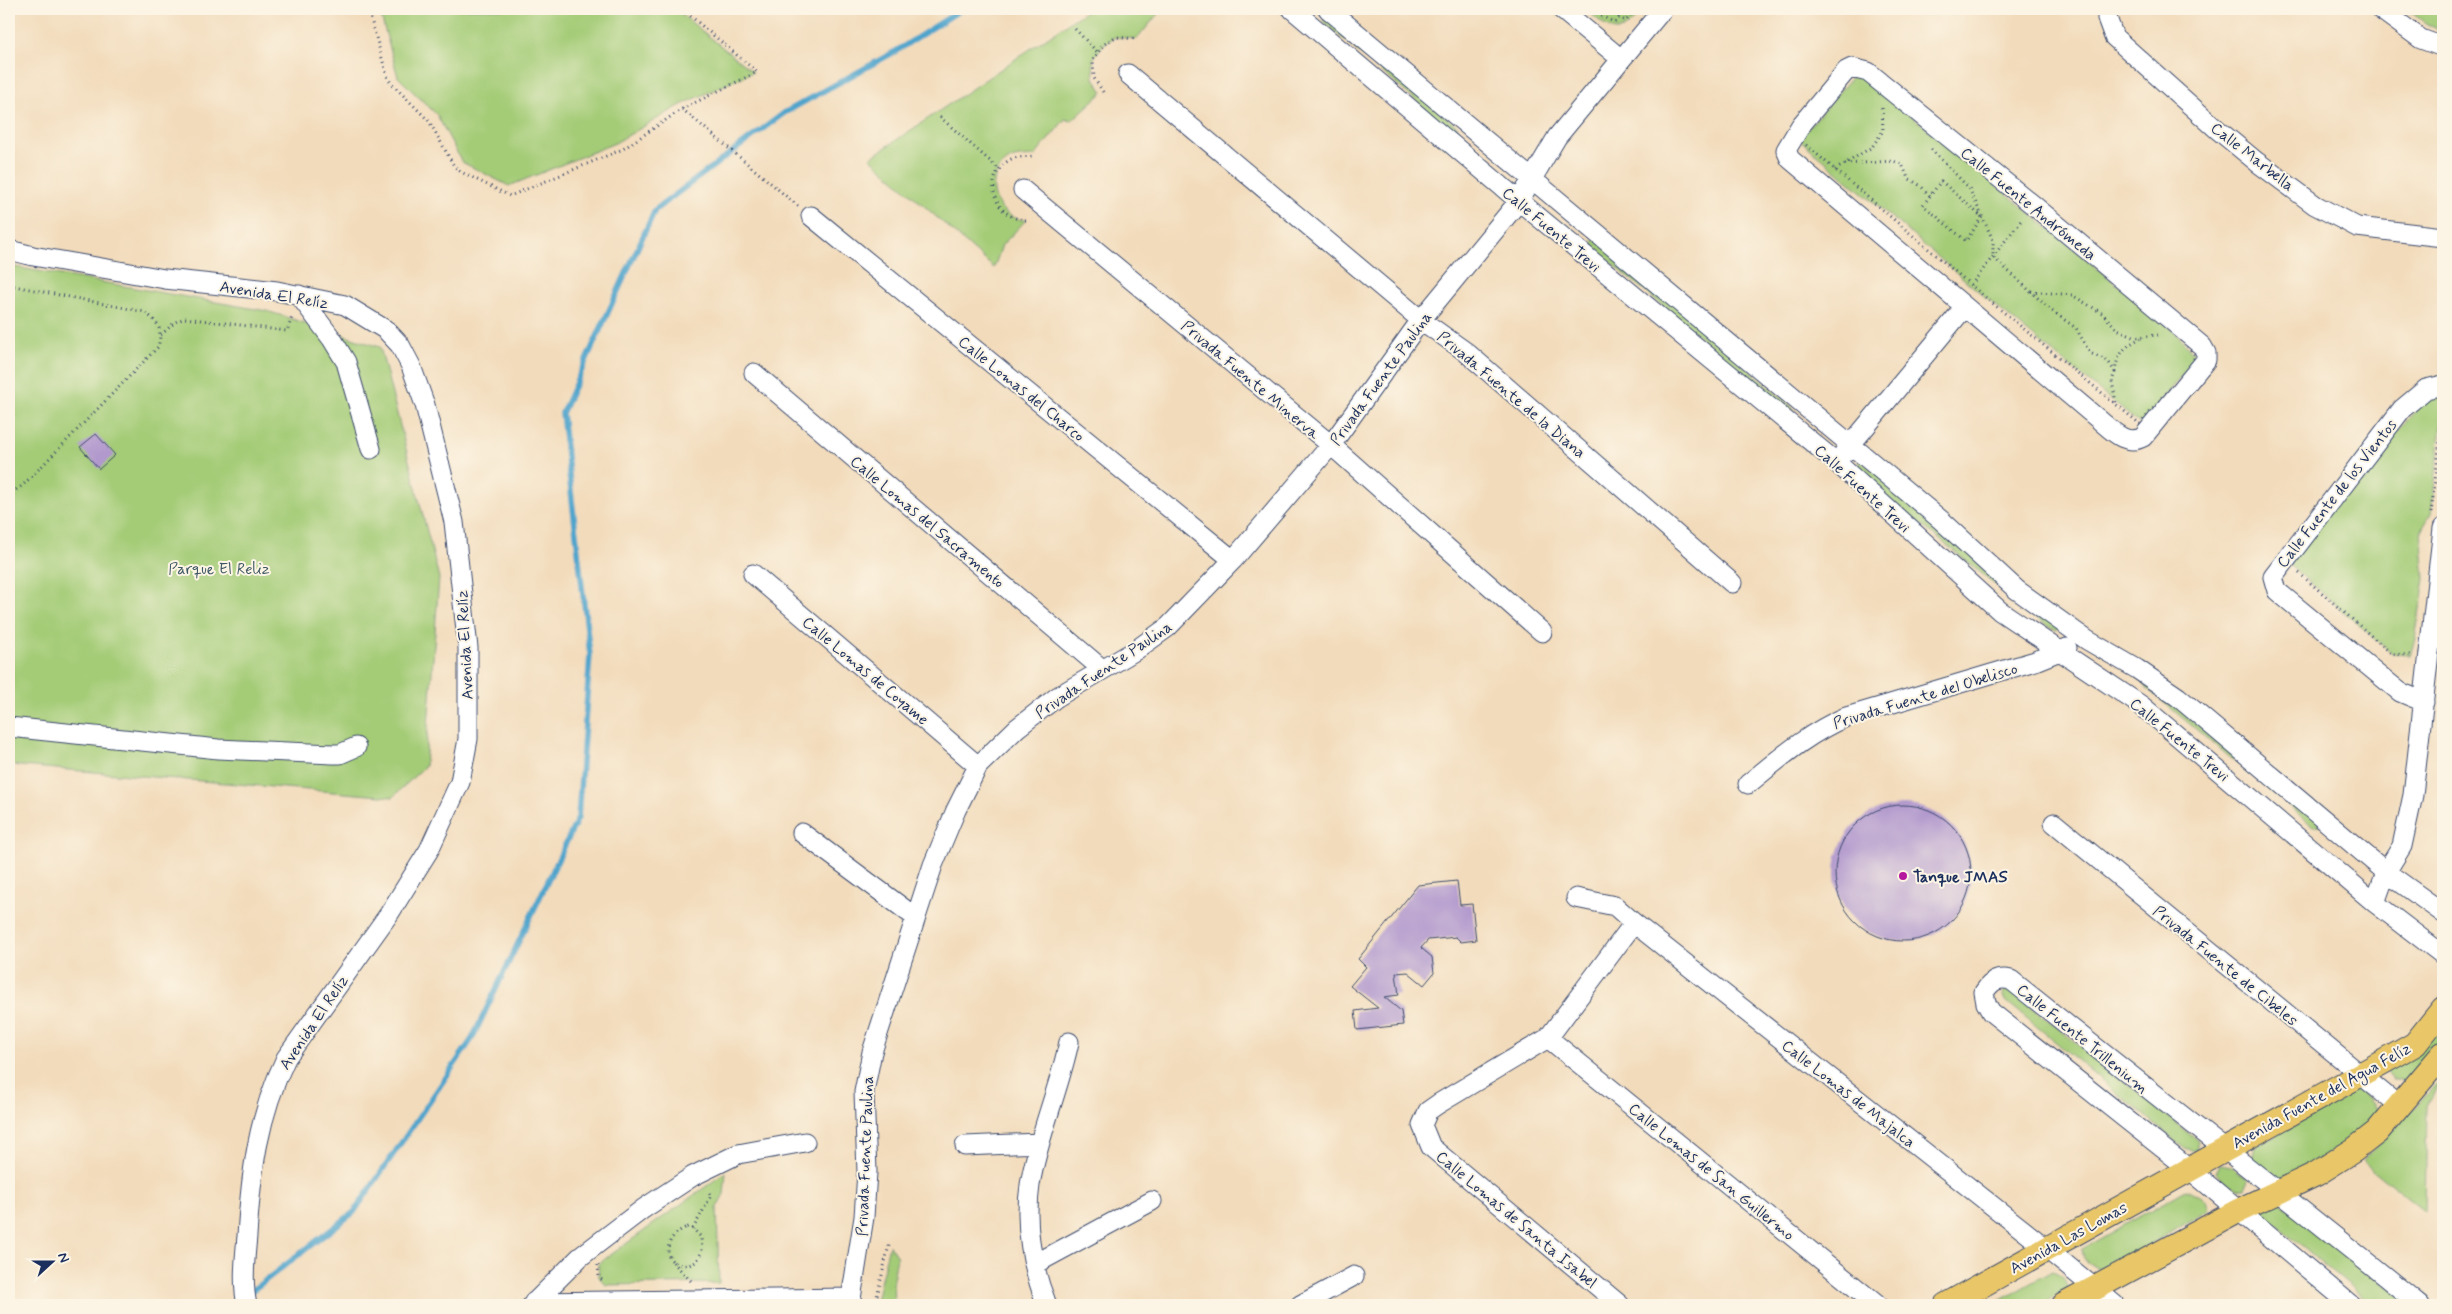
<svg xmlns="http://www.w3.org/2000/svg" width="2452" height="1314" font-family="Mynerve,sans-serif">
<rect width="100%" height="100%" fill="#fcf5e5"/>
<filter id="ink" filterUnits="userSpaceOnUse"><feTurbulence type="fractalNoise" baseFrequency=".02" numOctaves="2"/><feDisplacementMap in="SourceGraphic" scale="10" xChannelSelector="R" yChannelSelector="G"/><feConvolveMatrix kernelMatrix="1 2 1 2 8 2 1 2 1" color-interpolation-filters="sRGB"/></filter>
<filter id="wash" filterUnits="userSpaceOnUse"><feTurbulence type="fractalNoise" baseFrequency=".0096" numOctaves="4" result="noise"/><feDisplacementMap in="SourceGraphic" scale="20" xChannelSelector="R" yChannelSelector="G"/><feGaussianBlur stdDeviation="1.12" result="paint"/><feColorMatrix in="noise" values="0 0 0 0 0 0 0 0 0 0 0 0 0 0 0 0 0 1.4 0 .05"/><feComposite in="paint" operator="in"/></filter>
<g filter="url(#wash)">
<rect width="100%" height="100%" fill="#f2dbbb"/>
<path fill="#a4cc77" stroke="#607e6a" d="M379,9H675L753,72L681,105L615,143L509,186L462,162L437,115L398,77Z
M1089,9H1162L1137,39L1115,37L1103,45L1093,59L1094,78L1103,92L1071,121L1065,119L1035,156C1026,157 1014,156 1008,161C981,179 995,219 1026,220L1002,245L994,268L870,158Z
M1585,9H1644C1617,41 1615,33 1585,9Z
M2406,9H2443V32L2427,24Z
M1325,17L1458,127L1450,130L1326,24L1323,19Z
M1857,71L2176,333L2195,355L2192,364L2140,424L1991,302L1799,139Z
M1600,237L1795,410H1787L1596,250L1592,242Z
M9,266L267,311L380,347L439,578L425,766L393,797L9,765Z
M2426,399H2440L2443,407V417L2431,514L2421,531L2425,579L2415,639L2410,655L2392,654L2290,565L2293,549Z
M1860,460L2061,626L2056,630L2047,626L1862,477L1858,467Z
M2141,680L2324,824L2313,826L2150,691Z
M2007,990L2013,992L2198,1141L2196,1151L2184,1148L2006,1001L2003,993Z
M2443,1020V1039L2405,1081H2394L2386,1070Z
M2443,1078L2427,1106L2425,1211L2362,1161Z
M2354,1089L2360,1090L2379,1113V1121L2285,1183L2256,1164L2252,1159L2255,1147Z
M2220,1164L2231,1166L2248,1179L2246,1189C2234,1190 2224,1181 2216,1172Z
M726,1172L724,1194L717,1207L719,1283L606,1285L599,1277L598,1264Z
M2186,1190C2198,1193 2207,1197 2209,1210L2109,1268L2098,1269L2084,1260L2082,1249Z
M2277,1200L2410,1305H2374L2262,1213V1206Z
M889,1245L897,1257L893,1279L894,1305H875Z
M2052,1271C2061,1274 2067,1278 2068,1288L2042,1305H1992Z"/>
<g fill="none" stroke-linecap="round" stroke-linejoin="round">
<path stroke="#50a4cc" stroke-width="5.5" d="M249,1293L354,1212L472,1039L578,818L590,655L562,413L655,210L784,113L896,51L962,9"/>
</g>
<g id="blocks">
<path fill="#b198cd" d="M96,434L115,455L99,469L80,447Z
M1835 873a68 68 0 1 1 136 0a68 68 0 1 1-136 0Z
M1457,881L1460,905L1472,904L1476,940L1461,942L1456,937L1428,940L1421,948L1432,957L1434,973L1424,985L1408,972L1396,973L1399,995L1384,997L1401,1011L1403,1025L1357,1030L1355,1011L1378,1008L1350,986L1366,967L1358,959L1418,885Z"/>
</g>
</g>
<g filter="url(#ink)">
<use href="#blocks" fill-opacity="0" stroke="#3b496c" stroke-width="1"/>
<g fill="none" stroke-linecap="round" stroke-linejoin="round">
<defs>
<path id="minor" d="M1292,9L1519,201L1836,462L2000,611L2142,706L2375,903L2443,955
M1328,9L1941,520L2017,590L2087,640L2137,669L2178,697L2386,872L2443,913
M1561,9L1621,59
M2108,9L2107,18L2114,37L2218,130L2257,162L2315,205L2357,227L2443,237
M2380,9L2421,39L2443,47
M1852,68L1868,72L2032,204L2202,346L2206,353V360L2143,437C2125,447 2111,429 2097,418L1790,159L1786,150L1801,125L1846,71Z
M1128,74L1421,320L1466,352L1732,583
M1023,190L1331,445L1542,632
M811,216L1233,560
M9,250L33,256L165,279L277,291L345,305L386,330L400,345L411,366L425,405L454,522L468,648V739L460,782L429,850L389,914L286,1058C258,1116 251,1172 247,1236C245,1259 242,1282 247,1305
M299,295L332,339L346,362L371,449
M754,373L1102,669
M1843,454L1964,308
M753,574L978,766
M2424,702L2400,692L2277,591L2273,577L2402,409L2426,389L2443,385
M9,727L218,749L333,754H340L356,747
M1748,784C1779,759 1808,733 1846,717L2035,661L2067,648
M2054,823L2399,1106
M802,833L915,917
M1576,898L1615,906L1634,923L2047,1249L2115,1305
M2375,903L2386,872L2402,846L2413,795L2443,528
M1548,1038L1877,1305
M965,1146L1039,1143
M1035,1264L1152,1201
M534,1302L851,1298
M532,1305L580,1257L643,1209L693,1176L738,1154L805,1142
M850,1305L864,1217L867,1172L864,1092L872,1052L933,865L956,810L978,766L1017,728L1057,697L1136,650L1168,627L1233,560L1331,445L1421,320L1519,201L1557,137L1663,9
M1047,1305C1032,1268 1024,1225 1030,1185C1038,1136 1059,1090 1069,1042
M1300,1305L1354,1276
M1620,1305L1431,1147L1422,1125L1428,1111L1438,1104L1548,1038L1634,923
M2351,1305L2189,1169L1991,1012L1986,1003L1984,992C1992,981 1997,977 2011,980C2147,1089 2285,1195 2420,1305"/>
<path id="major" d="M1946,1305L2401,1052L2415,1044L2443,1009
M2064,1305L2238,1211L2316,1174L2354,1150L2377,1132L2443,1054"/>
</defs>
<use href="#minor" stroke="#3b496c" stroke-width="21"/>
<use href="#major" stroke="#3b496c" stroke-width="26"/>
<path stroke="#3b496c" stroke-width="3" stroke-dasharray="1 4" stroke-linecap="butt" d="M368,9L387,76L391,83L429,121L454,166L461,172L510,196L623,149L682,109L757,72L682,9
M1594,9L1599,15L1614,22L1619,18L1626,21L1634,9
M1075,29L1098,53
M1857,71L2176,333L2195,355L2192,364L2140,424L1991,302L1799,139L1802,130Z
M1103,92L1094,78L1093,60L1103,45L1115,37L1137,39
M682,109L798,206
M940,117L999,169
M1931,149L1969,188L1993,240V257L2030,291L2072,295L2102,313L2117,329L2136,337L2158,335
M1845,164L1893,161L1902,164L1908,178L1921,186L1930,196L1941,181L1982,217L1966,241L1923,205L1930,196
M1835,170L1872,147L1883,131L1882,107
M1026,220C995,219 981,179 1008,161C1014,156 1026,157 1035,156
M9,285L145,312C159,324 163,328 158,347L40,468L22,486L9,494
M1971,285L2023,218
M2030,291L2052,311L2076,328L2090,353L2108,361L2115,372C2117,354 2125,346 2141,338
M161,335L175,322L185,318L287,331L292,317
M2115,372L2112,381L2116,403
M2431,513L2443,417
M2299,573L2392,654L2410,655
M687,1227L693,1229L701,1237L702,1251L697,1261C688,1267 679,1267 670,1259C664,1244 673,1233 687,1227Z
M693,1229L711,1196L707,1190
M673,1262L692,1282
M598,1265L599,1277L604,1282
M875,1305L889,1245"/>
<use href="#minor" stroke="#fff" stroke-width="19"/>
<use href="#major" stroke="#e9c769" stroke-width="24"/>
</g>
</g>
<circle fill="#b5179e" stroke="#fcf5e5" stroke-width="2" cx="1903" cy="876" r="5"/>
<g text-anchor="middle" stroke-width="4" stroke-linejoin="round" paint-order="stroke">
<g font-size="16" fill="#1b2f5e" stroke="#fcf5e5">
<text transform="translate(2253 156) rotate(38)" y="6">Calle Marbella</text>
<text transform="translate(2029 203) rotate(39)" y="6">Calle Fuente Andrómeda</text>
<text transform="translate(1552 229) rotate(40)" y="6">Calle Fuente Trevi</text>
<text transform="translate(274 294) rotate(9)" y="6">Avenida El Relíz</text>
<text transform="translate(1380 378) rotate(-54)" y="6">Privada Fuente Paulina</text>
<text transform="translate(1251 379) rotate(40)" y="6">Privada Fuente Minerva</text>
<text transform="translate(1022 388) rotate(39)" y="6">Calle Lomas del Charco</text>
<text transform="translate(1512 394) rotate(40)" y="6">Privada Fuente de la Diana</text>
<text transform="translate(1863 488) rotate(42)" y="6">Calle Fuente Trevi</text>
<text transform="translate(2336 493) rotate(-52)" y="6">Calle Fuente de los Vientos</text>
<text transform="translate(928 521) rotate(40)" y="6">Calle Lomas del Sacramento</text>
<text transform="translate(464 645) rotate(-93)" y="6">Avenida El Relíz</text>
<text transform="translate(1103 669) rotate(-34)" y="6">Privada Fuente Paulina</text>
<text transform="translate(866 670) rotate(40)" y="6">Calle Lomas de Coyame</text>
<text transform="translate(1925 695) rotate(-17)" y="6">Privada Fuente del Obelisco</text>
<text transform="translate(2180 739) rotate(39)" y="6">Calle Fuente Trevi</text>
<text transform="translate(2226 965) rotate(39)" y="6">Privada Fuente de Cibeles</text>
<text transform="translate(313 1022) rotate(-56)" y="6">Avenida El Relíz</text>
<text transform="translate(2083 1038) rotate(39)" y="6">Calle Fuente Trillenium</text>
<text transform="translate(1849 1093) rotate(38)" y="6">Calle Lomas de Majalca</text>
<text transform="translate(2321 1095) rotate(-29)" y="6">Avenida Fuente del Agua Felíz</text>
<text transform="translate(864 1156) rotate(-88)" y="6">Privada Fuente Paulina</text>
<text transform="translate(1712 1171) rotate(39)" y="6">Calle Lomas de San Guillermo</text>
<text transform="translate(1517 1219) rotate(40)" y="6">Calle Lomas de Santa Isabel</text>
<text transform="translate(2068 1237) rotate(-29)" y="6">Avenida Las Lomas</text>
</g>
<g font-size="16" fill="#3d5664" stroke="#fcf5e5">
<text x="219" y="574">Parque El Reliz</text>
</g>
<g font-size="16" font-weight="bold" fill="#1b2f5e" stroke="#fcf5e5" text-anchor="start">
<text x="1913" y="882">Tanque JMAS</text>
</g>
</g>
<rect width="2452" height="1314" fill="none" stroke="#fcf5e5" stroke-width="30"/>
<g transform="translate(52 1262) rotate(69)" stroke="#fcf5e5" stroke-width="4" paint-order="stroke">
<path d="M0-4L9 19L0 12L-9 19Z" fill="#1b2f5e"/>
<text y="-8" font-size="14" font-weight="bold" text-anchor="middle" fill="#1b2f5e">N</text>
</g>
</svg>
